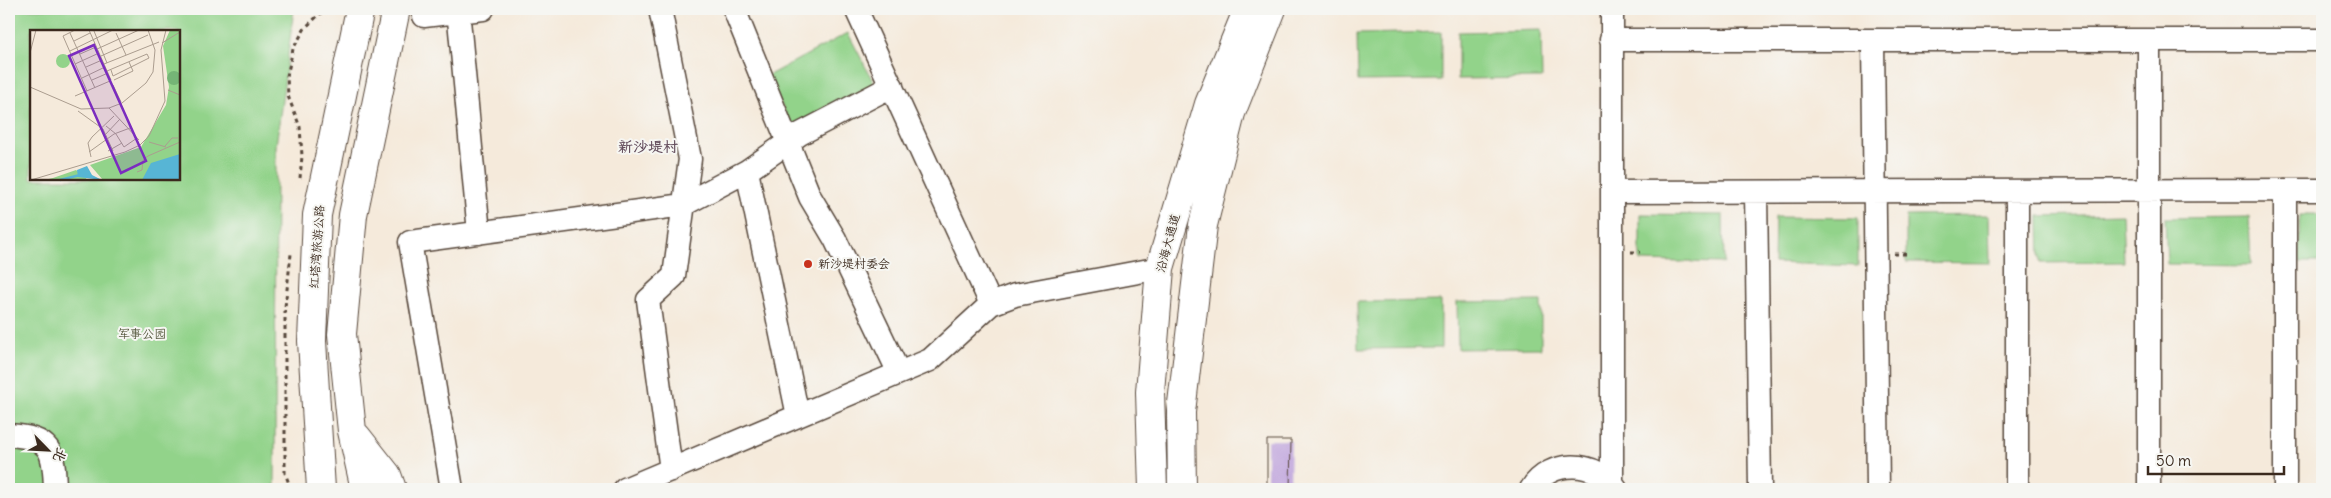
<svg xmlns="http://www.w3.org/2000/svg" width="2331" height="498" font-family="Delius,'LXGW WenKai TC',sans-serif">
<rect width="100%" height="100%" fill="#f6f6f2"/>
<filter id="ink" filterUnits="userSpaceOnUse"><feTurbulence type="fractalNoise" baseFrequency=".02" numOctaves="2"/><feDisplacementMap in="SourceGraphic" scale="10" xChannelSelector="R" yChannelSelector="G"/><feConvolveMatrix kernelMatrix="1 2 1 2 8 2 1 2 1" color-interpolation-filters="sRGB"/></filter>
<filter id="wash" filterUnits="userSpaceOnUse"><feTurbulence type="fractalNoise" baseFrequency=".0096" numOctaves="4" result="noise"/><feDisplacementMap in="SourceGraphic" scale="20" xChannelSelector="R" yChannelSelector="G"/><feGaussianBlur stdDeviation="1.12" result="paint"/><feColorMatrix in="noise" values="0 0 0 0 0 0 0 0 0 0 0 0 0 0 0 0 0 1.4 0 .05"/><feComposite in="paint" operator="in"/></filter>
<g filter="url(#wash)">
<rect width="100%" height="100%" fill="#f5eadb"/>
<path fill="#92d38a" stroke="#667e54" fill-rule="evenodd" d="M9,9H294L276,146L275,489H9ZM31,31H179V179H31Z
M1541,30L1542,78L1458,79V32Z
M1441,32V80L1358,81L1357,34Z
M848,33L875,85L793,128L767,76Z
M1640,214L1723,215L1724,263L1640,261Z
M2122,214L2124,262L2040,263L2039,216Z
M1989,215L1990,263L1906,262V216Z
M2299,215H2322V262H2300Z
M1775,217L1858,218V266L1774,263Z
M2249,217L2251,265L2167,264L2165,218Z
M1441,301V348L1358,349L1357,302Z
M1541,301V348L1458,349L1457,302Z"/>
<g id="blocks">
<path fill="#b798d9" d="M1267,440H1291L1290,489H1267Z"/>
</g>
</g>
<g filter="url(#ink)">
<use href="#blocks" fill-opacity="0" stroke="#57473a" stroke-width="1"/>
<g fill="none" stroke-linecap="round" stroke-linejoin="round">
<defs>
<path id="street" d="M458,9L479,233
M660,9L690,159L674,276L648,300L671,470
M734,9L810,197L835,239L899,373
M856,9L991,304
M424,16L483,9
M1611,40H2322
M1873,40L1878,489
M2149,40V489
M747,171L798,416
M2285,190V489
M1612,192L2322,190
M1756,192L1760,489
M9,435C51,438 54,449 55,489
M1612,483V9
M452,489L410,242L683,205L747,171L800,134L892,86
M625,489L930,360L991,304L1015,295L1160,268
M1531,489C1550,458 1597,460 1616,489
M2017,489V191"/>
<path id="secondary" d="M357,437L387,475L392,489
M321,489L312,341L317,215L360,9
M365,489L352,431L342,334L353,215L396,9"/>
<path id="highway" d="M1153,489L1150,392L1160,268L1209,104L1248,9
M1182,489L1181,412L1203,225L1231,113L1272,9"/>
</defs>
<use href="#street" stroke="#57473a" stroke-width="25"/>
<use href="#secondary" stroke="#57473a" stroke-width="30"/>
<use href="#highway" stroke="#57473a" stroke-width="30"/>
<path stroke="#57473a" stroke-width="3" stroke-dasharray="4 4" stroke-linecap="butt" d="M300,178L302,156L300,127L288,96L287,76L293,49L305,28L325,9
M1631,252H1640
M1894,254H1906
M291,489L285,473V307L291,254"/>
<use href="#street" stroke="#fff" stroke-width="22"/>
<use href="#secondary" stroke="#fff" stroke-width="28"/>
<use href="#highway" stroke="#fff" stroke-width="28"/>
</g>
</g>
<circle fill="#c8321e" stroke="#f6f6f2" stroke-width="2" cx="808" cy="264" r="5"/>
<g text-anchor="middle" stroke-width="4" stroke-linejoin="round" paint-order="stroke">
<g font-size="12" fill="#3b2a1e" stroke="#f6f6f2">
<text transform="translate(1168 243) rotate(-75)" y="4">沿海大通道</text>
<text transform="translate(317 247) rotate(-86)" y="4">红塔湾旅游公路</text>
</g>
<g font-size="12" fill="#3b2a1e" stroke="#f6f6f2" text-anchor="start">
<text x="818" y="268">新沙堤村委会</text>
</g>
<g font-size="12" fill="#515439" stroke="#f6f6f2">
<text x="142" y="338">军事公园</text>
</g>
<g font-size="15" font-weight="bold" fill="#66505f" stroke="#f6f6f2">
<text x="648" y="152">新沙堤村</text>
</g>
</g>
<g transform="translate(30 30)">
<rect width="150" height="150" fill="#f5eadb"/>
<path d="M140,0H150V127L113,150H73L60,135L111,117L136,75L139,57L133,16ZM26 31a7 7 0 1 1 14 0a7 7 0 1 1-14 0ZM46,140L58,150H14L23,148Z" fill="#92d38a"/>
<path d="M137 48a7 7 0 1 1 14 0a7 7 0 1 1-14 0Z" fill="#75b576"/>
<path d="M150,124V150H112L121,133ZM57,136L62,145L72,150L48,147L47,140Z" fill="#57b5d5"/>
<path fill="none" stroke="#57b5d5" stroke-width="2.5" d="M30,150L50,145"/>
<path fill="none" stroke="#ab9d8f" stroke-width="1" d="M45,0L33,6L57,61M59,0L81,50M64,1L77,33M40,3L65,58M86,3L96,25M44,11L60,3M132,13L150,2M67,19L109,0M40,21L83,0M0,23L6,0M50,24L66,17M71,26L118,5M45,34L69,23M74,34L129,12M56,37L72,30M77,41L117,24L119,28L83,46L81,40M52,48L75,37M62,50L78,43M84,50L103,41L99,32M83,55L91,72M0,57L51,79L79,78L92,73L116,53L123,42L125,20L118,0M138,60L150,65V72M45,66L80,51M79,78L109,110M48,81L73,99L83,121M76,96L86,104L94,117L107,108M74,106L90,89M119,112L136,117M135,116L142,108H148M78,121L92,113M59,122L84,104L100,98M61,127L58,113L62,107L84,86M107,142L112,140L113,130L118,126L150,112M1,150L95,122L110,115L119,106L135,71L131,20L136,0"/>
<path fill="#7b2cbf" fill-opacity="0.15" stroke="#7b2cbf" stroke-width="2.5" d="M64,15L116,131L91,143L39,26Z"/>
<rect width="150" height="150" fill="none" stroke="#3b2a1e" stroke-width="2.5"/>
</g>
<rect width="2331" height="498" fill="none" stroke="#f6f6f2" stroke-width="30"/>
<g transform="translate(48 450) rotate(114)" stroke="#f6f6f2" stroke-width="4" paint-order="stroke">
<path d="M0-4L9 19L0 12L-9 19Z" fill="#3b2a1e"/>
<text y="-8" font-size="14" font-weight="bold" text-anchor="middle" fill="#3b2a1e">北</text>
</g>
<path d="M2148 466v8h136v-8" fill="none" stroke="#3b2a1e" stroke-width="2.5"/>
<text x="2156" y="466" font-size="15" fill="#3b2a1e" stroke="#f6f6f2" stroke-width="4" paint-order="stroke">50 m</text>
</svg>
